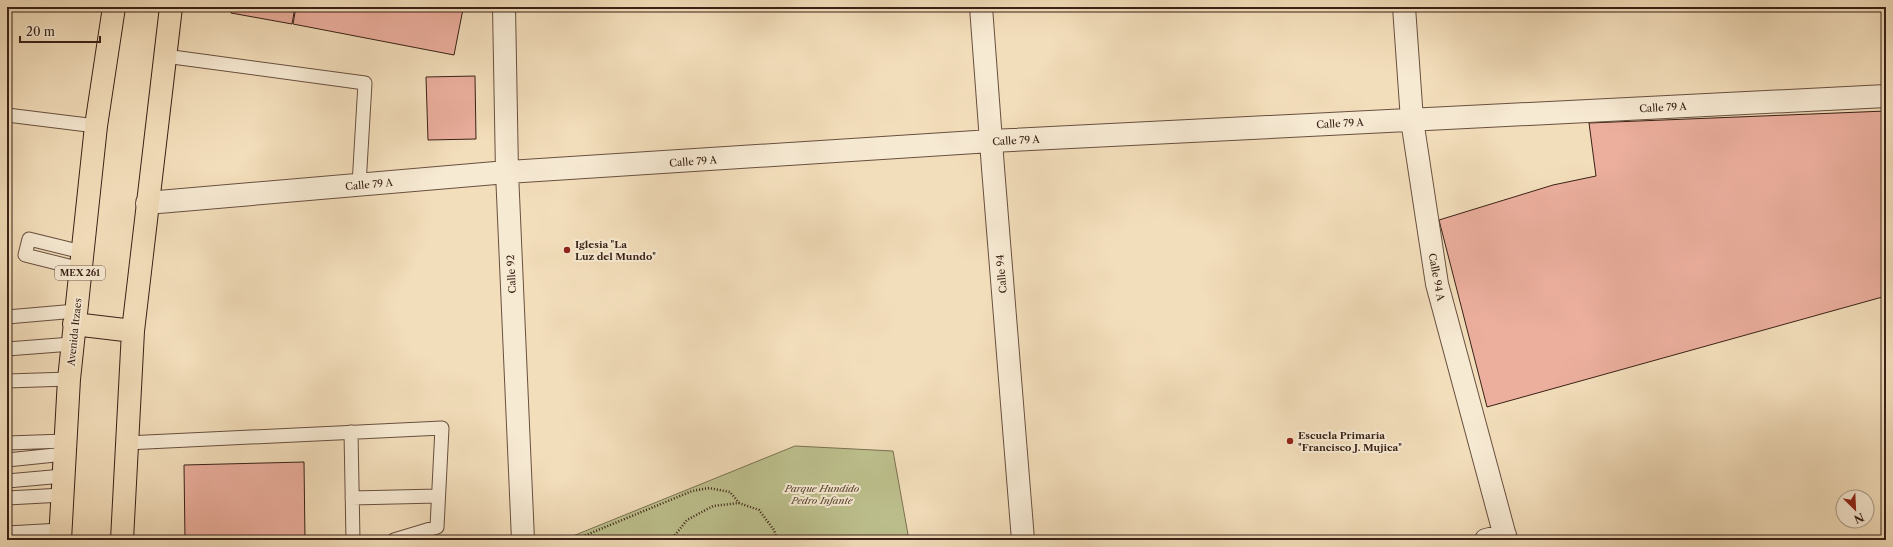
<svg xmlns="http://www.w3.org/2000/svg" width="1893" height="547" font-family="'Libre Caslon Text',serif">
<rect width="100%" height="100%" fill="#f3debb"/>
<filter id="stains"><feTurbulence type="fractalNoise" baseFrequency=".005" numOctaves="4"/><feColorMatrix values="0 0 0 0 .2 0 0 0 0 .09 0 0 0 0 .02 0 0 0 .5 -.17"/></filter>
<radialGradient id="worn" r=".72"><stop offset=".6" stop-color="#630" stop-opacity="0"/><stop offset="1" stop-color="#630" stop-opacity=".3"/></radialGradient>
<path fill="#bdc18e" stroke="#7b7152" d="M795,446L893,451L909,540H563Z"/>
<path fill="#ecaf9e" stroke="#392116" d="M232,7H295L292,24L231,13Z
M296,7H453L463,9L454,55L293,24Z
M475,76L476,139L428,140L426,77Z
M1886,111V296L1487,407L1439,220L1553,185L1596,176L1589,123Z
M304,462L305,540H185L184,465Z"/>
<g fill="none" stroke-linecap="round" stroke-linejoin="round">
<defs>
<path id="service" d="M165,56L365,83L359,185
M7,115L96,126
M81,269L25,255L29,239L82,252
M7,317L76,311
M7,349L72,344
M7,381L69,379
M351,432L353,540
M7,443L65,441
M126,443L442,428L437,527L394,540
M7,460L65,454
M7,481L63,476
M7,498L63,495
M352,498L438,496
M7,533L61,530"/>
<path id="minor" d="M504,7L507,172L523,540
M981,7L993,168L1023,540
M1404,7L1412,120L1437,284L1506,540
M147,203L507,172L991,141L1886,96
M1486,540L1505,535"/>
<path id="primary" d="M74,324L133,331
M60,540L69,379L96,126L114,7
M122,540L133,331L171,7"/>
</defs>
<use href="#service" stroke="#68503f" stroke-width="15"/>
<use href="#minor" stroke="#68503f" stroke-width="24"/>
<use href="#primary" stroke="#392116" stroke-width="24"/>
<path stroke="#392116" stroke-width="2.5" stroke-dasharray="1 2" stroke-linecap="butt" d="M574,540L692,491L709,488L730,492L739,503
M671,540L687,520L713,506L739,503L759,510L774,530L777,540"/>
<use href="#service" stroke="#f7ead3" stroke-width="13"/>
<use href="#minor" stroke="#f7ead3" stroke-width="22"/>
<use href="#primary" stroke="#f3debb" stroke-width="22"/>
</g>
<g fill="#8f2418" stroke="#f7ead3" stroke-width="1.5">
<circle cx="567" cy="250" r="4"/>
<circle cx="1290" cy="441" r="4"/>
</g>
<g text-anchor="middle" stroke-width="4" stroke-linejoin="round" paint-order="stroke">
<rect fill="#f7ead3" stroke="#725d4f" stroke-width="1" x="55" y="266" width="50" height="14" rx="3"/>
<g font-size="9" font-weight="bold" fill="#392116">
<text x="80" y="276">MEX 261</text>
</g>
<g font-size="10" fill="#392116" stroke="#f7ead3">
<text transform="translate(1663 107) rotate(-3)" y="4">Calle 79 A</text>
<text transform="translate(1340 123) rotate(-3)" y="4">Calle 79 A</text>
<text transform="translate(1016 140) rotate(-3)" y="4">Calle 79 A</text>
<text transform="translate(693 161) rotate(-4)" y="4">Calle 79 A</text>
<text transform="translate(369 184) rotate(-5)" y="4">Calle 79 A</text>
<text transform="translate(511 274) rotate(-93)" y="4">Calle 92</text>
<text transform="translate(1001 274) rotate(-95)" y="4">Calle 94</text>
<text transform="translate(1437 277) rotate(79)" y="4">Calle 94 A</text>
<text transform="translate(74 332) rotate(-84)" y="4">Avenida Itzaes</text>
</g>
<g font-size="10" font-weight="bold" fill="#392116" stroke="#f7ead3" text-anchor="start">
<text x="575" y="248">Iglesia "La<tspan x="575" dy="12">Luz del Mundo"</tspan></text>
<text x="1298" y="439">Escuela Primaria<tspan x="1298" dy="12">"Francisco J. Mujica"</tspan></text>
</g>
<g font-size="10" font-style="italic" fill="#5a4934" stroke="#f7ead3">
<text x="822" y="492">Parque Hundido<tspan x="822" dy="12">Pedro Infante</tspan></text>
</g>
</g>
<rect width="1893" height="547" fill="none" stroke="#f3debb" stroke-width="24"/>
<rect x="8" y="8" width="1877" height="531" fill="none" stroke="#392116" stroke-width="2"/>
<rect x="12" y="12" width="1869" height="523" fill="none" stroke="#392116"/>
<g transform="translate(1855 509) rotate(156)"><circle r="19" fill="#f7ead3" stroke="#ab9a87"/>
<path d="M0-3L7 15L0 10L-7 15Z" fill="#8f2418"/>
<text y="-6" font-size="11" font-weight="bold" text-anchor="middle" fill="#392116">N</text>
</g>
<path d="M20 36v6h80v-6" fill="none" stroke="#392116" stroke-width="2"/>
<text x="26" y="36" font-size="12" fill="#392116" stroke="#f7ead3" stroke-width="3" paint-order="stroke">20 m</text>
<rect width="100%" height="100%" filter="url(#stains)"/>
<rect width="100%" height="100%" fill="url(#worn)"/>
</svg>
